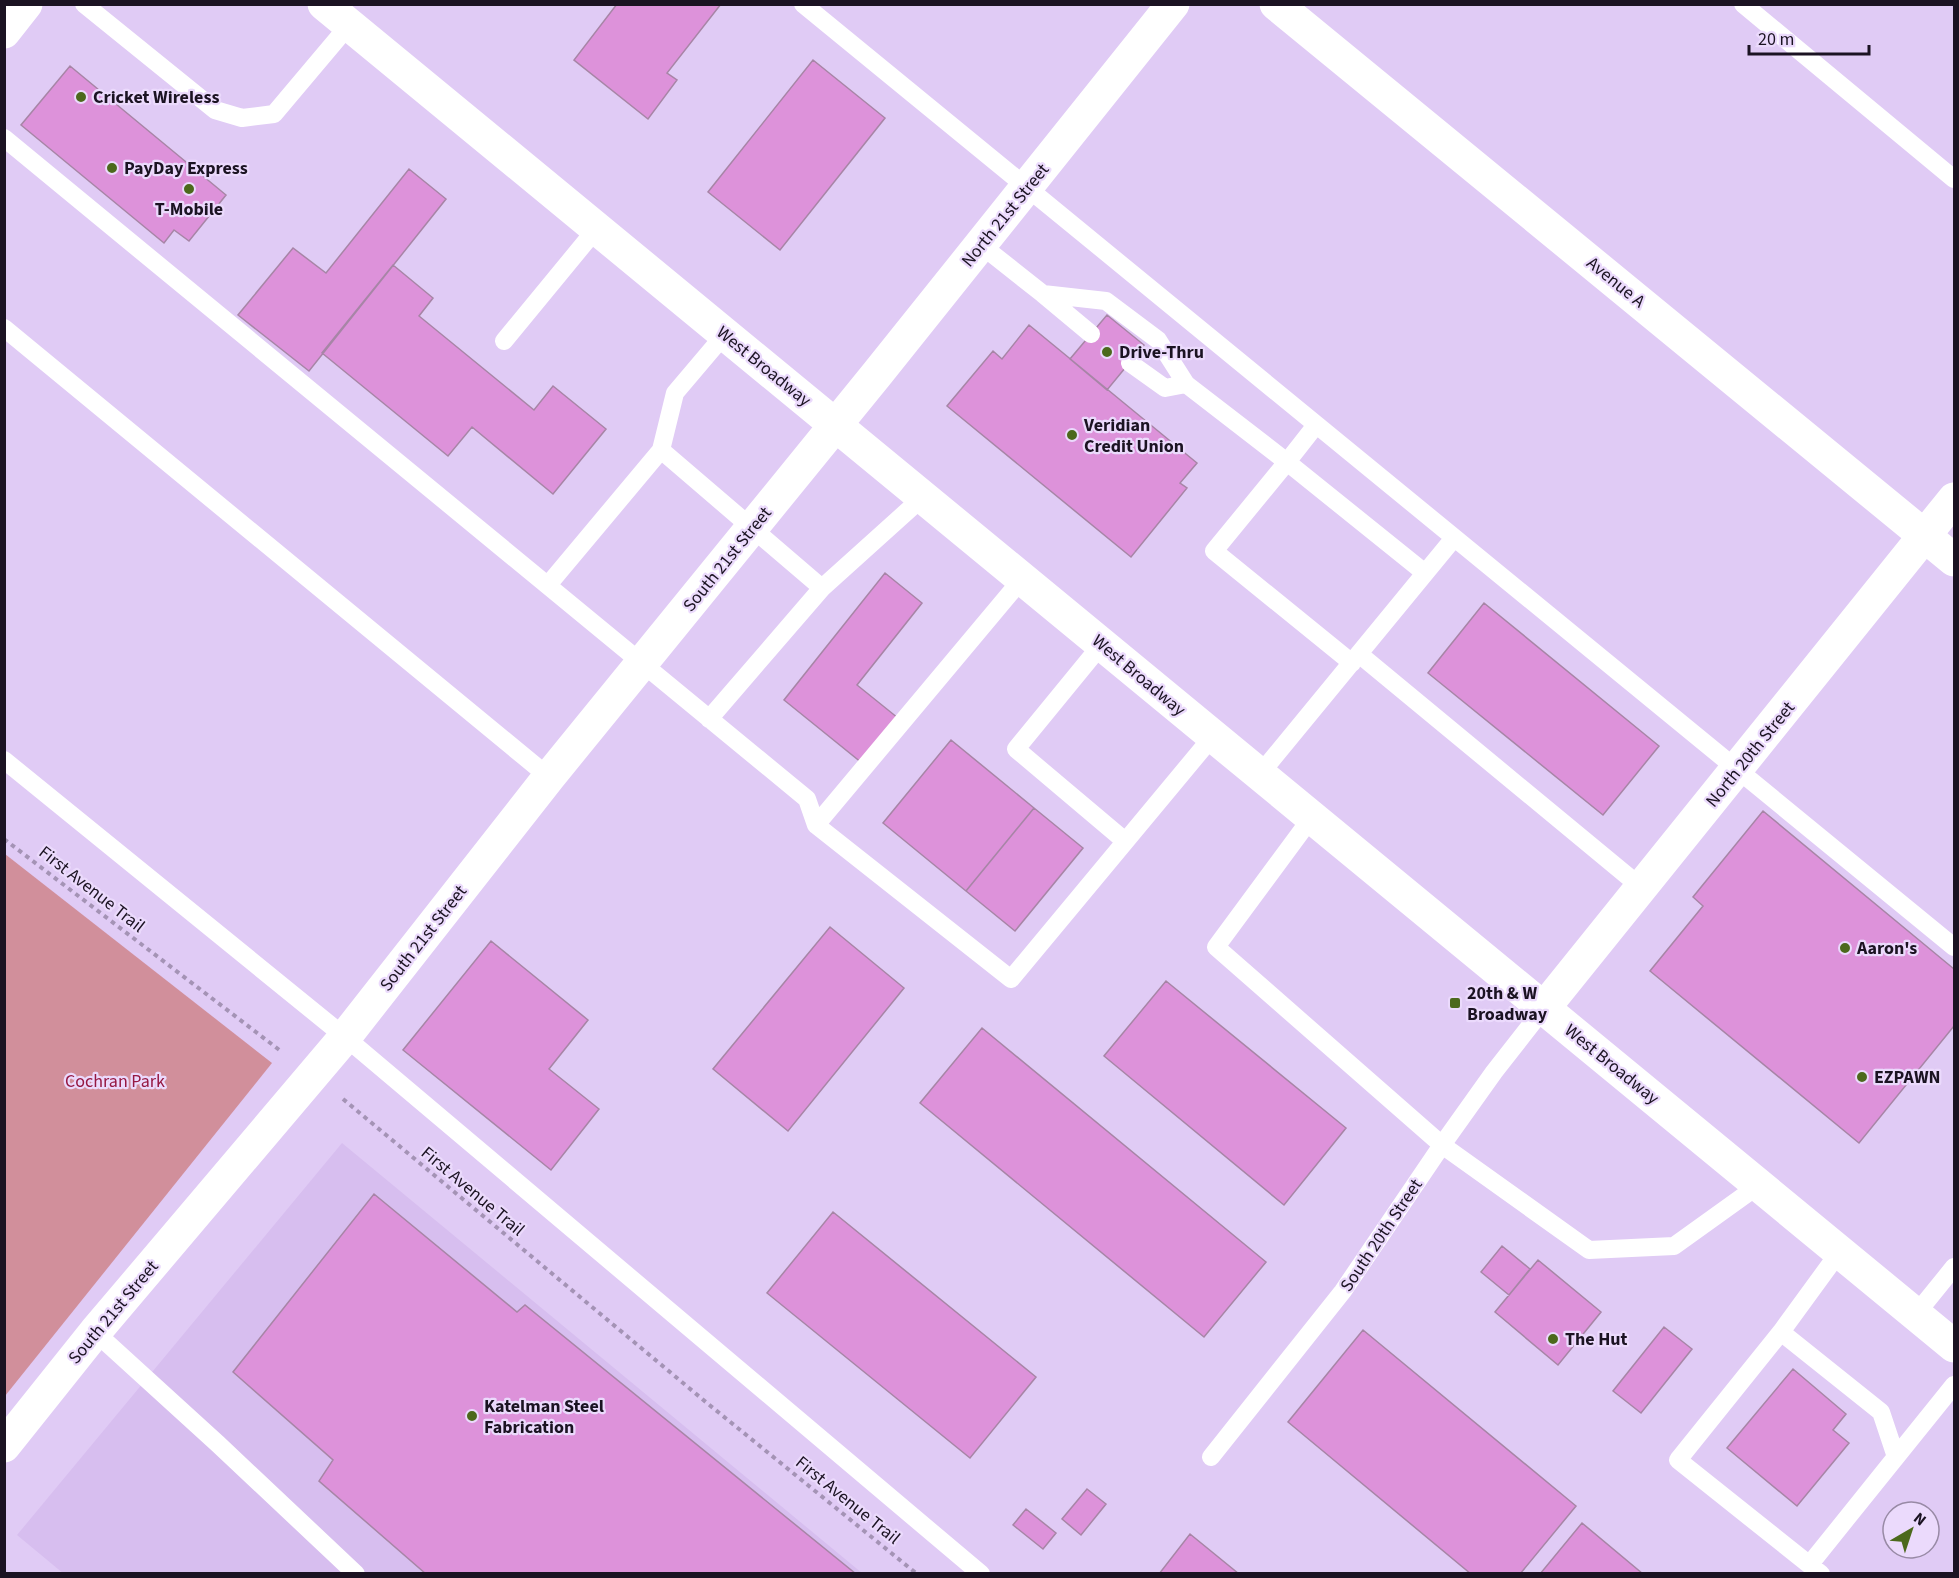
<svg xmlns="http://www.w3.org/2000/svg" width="1959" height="1578" font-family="'Source Sans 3',sans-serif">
<rect width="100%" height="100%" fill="#e0cbf5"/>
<path fill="#d7beef" d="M342,1143L862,1573L64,1574L17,1535Z"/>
<path fill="#d18f9b" d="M5,854L272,1063L5,1396L4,854Z"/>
<path fill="#dd92da" stroke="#a785a6" stroke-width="1.5" d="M617,4H721L667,73L677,80L648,119L574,60Z
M813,60L885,118L780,250L708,192Z
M70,66L226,195L189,241L174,230L164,243L21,125Z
M409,169L446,199L309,371L238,315L293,248L326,273Z
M393,265L433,298L419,316L534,410L553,386L606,429L553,494L472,427L448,456L322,353Z
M1107,315L1144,345L1107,390L1070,359Z
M1029,325L1197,463L1180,483L1187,488L1131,557L947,406L993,351L1002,359Z
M885,573L922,603L857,685L898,718L862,763L784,700Z
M1484,603L1659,746L1603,815L1428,673Z
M951,740L1034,808L966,891L883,823Z
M1034,808L1083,848L1015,931L966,891Z
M1763,811L1954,969V1026L1859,1143L1650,971L1703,906L1693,897Z
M830,927L904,988L788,1131L713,1069Z
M491,941L588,1020L549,1069L599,1109L551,1170L403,1050Z
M1166,981L1346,1128L1284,1205L1104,1056Z
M982,1028L1266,1262L1204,1337L920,1103Z
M374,1194L517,1312L525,1305L856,1574H426L319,1481L333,1460L233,1372Z
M833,1212L1036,1377L970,1458L767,1293Z
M1502,1246L1530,1269L1509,1295L1481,1272Z
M1538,1260L1601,1312L1558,1365L1495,1312Z
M1664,1327L1692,1349L1641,1413L1613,1391Z
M1363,1330L1576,1506L1520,1574H1471L1288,1422Z
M1793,1369L1846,1414L1833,1430L1849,1443L1797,1506L1727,1448Z
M1087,1489L1106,1504L1081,1535L1062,1519Z
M1026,1509L1056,1533L1043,1549L1013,1525Z
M1582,1523L1643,1574H1540Z
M1190,1534L1239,1574H1159Z"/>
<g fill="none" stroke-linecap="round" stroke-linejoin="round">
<path stroke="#a493b5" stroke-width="4" stroke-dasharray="4.5 4.5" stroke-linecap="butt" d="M4,839L282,1052
M343,1099L707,1403L917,1574"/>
<path stroke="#fff" stroke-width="18" d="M84,4L215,110L242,118L274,114L349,25
M803,4L1954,947
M1743,4L1954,179
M4,138L807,799L816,825L1011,979L1213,736
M981,245L1043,294L1106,301L1158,340L1186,384L1287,462L1316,425
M1043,294L1091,334
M4,328L549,777
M504,341L597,228
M1130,363L1165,388L1186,384
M661,450L675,393L725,334
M548,585L661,450L822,588L709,719
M822,588L923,497
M1102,644L1016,749L1125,841
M1359,654L1642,888
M1352,663L1214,551L1287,462L1425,573
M4,760L345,1037L981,1574
M1260,774L1454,538
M1312,817L1216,947L1442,1145L1589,1250L1674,1246L1759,1185
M816,825L1022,579
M1916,1314L1954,1267
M95,1332L218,1444L356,1574
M1781,1332L1881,1412L1896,1457L1810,1564
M1211,1457L1343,1291L1442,1145L1494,1072L1544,1008
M1896,1457L1954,1385
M1821,1574L1678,1460L1781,1332L1840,1251"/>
<path stroke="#fff" stroke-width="33" d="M4,32L26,4
M1544,1008L1954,499"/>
<path stroke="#fff" stroke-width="33" d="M1276,4L1954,560
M4,1446L95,1332L345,1037L549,777L877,374L1173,4"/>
<path stroke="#fff" stroke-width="33" d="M324,4L1954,1346"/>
</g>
<g fill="#4c691c" stroke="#ebdafc" stroke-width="2">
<circle cx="81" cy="97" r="6"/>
<circle cx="112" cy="168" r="6"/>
<circle cx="189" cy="189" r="6"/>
<circle cx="1107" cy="352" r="6"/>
<circle cx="1072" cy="435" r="6"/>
<circle cx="1845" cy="948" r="6"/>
<rect x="1449" y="997" width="12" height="12" rx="3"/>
<circle cx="1862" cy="1077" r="6"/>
<circle cx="1553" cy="1339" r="6"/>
<circle cx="472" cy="1416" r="6"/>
</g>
<g text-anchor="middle" stroke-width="4.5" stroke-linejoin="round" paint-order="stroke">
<g font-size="18" font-weight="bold" fill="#1b1322" stroke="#ebdafc" text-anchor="start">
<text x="93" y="103">Cricket Wireless</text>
<text x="124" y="174">PayDay Express</text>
<text x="189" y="215" text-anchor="middle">T-Mobile</text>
<text x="1119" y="358">Drive-Thru</text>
<text x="1084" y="431">Veridian<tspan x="1084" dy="21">Credit Union</tspan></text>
<text x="1857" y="954">Aaron's</text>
<text x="1467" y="999">20th &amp; W<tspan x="1467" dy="21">Broadway</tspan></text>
<text x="1874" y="1083">EZPAWN</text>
<text x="1565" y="1345">The Hut</text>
<text x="484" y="1412">Katelman Steel<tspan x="484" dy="21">Fabrication</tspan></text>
</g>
<g font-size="18" fill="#1b1322" stroke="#ebdafc">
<text transform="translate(1005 215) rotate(-51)" y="6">North 21st Street</text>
<text transform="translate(1616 282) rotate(39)" y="6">Avenue A</text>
<text transform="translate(764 366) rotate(39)" y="6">West Broadway</text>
<text transform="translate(727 559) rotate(-51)" y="6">South 21st Street</text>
<text transform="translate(1139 675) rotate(40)" y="6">West Broadway</text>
<text transform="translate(1750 754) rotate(-51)" y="6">North 20th Street</text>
<text transform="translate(92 889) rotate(38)" y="6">First Avenue Trail</text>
<text transform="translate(423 938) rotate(-52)" y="6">South 21st Street</text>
<text transform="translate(1612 1064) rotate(39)" y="6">West Broadway</text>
<text transform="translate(473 1191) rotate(40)" y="6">First Avenue Trail</text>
<text transform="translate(1381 1235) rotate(-56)" y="6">South 20th Street</text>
<text transform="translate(113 1312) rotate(-50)" y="6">South 21st Street</text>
<text transform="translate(848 1500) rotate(39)" y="6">First Avenue Trail</text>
</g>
<g font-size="18" fill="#951842" stroke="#ebdafc">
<text x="115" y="1087">Cochran Park</text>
</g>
</g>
<rect width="1959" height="1578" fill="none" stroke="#1b1322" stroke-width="12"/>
<g transform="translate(1911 1530) rotate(39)"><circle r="28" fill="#ebdafc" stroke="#988aa5" stroke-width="1.5"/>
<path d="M0-4.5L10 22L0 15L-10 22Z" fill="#4c691c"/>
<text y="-9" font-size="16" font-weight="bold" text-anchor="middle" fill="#1b1322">N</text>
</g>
<path d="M1749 45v9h120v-9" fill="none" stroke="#1b1322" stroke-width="3"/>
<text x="1758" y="45" font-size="18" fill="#1b1322" stroke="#ebdafc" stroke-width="4.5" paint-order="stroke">20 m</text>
</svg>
